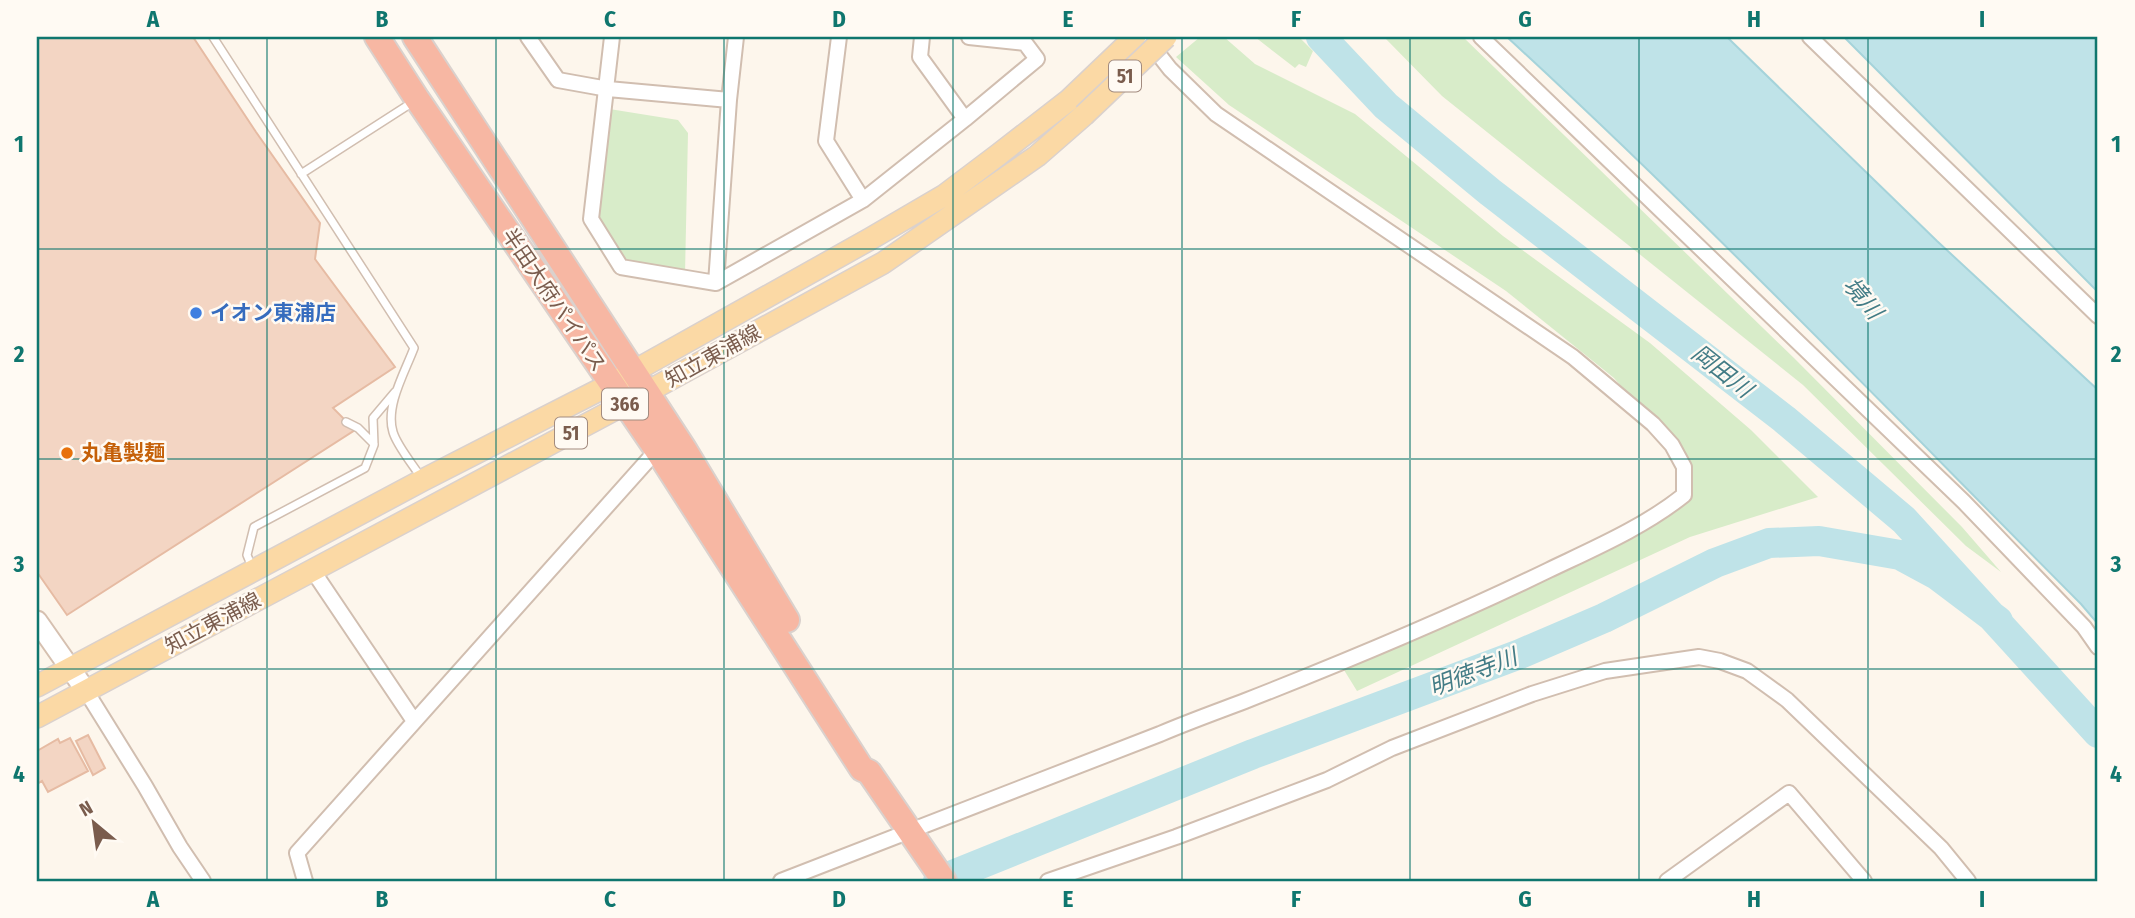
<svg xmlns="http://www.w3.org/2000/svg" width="2135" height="918" font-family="'Fira Sans Condensed','Noto Sans JP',sans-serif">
<rect width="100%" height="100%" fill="#fdf6ec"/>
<path fill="#d8ecc9" d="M1200,37H1224L1255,64L1355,114L1503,236L1650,343L1751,430L1818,497L1690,537L1357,691L1344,670L1615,538L1683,495L1672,445L1614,378L1506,291L1229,105L1176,57Z
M1255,37H1299L1313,51L1306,67L1299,64L1295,68Z
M1384,37H1463L1794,358L1962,527L2001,572L1966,546L1803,385L1442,96Z
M597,107L678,120L688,133L685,274L621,267L591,219Z"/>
<path fill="#bfe3e8" stroke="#a5d3da" stroke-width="2" d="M1507,37H1727L1937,241L2098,390V624L2081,604C1892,414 1705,219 1507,37Z
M1844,37H2098V292Z"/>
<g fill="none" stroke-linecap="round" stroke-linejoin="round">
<path stroke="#bfe3e8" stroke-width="30" d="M1321,37L1386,106L1490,192L1784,419L1904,520L2098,733
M938,881L1253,754L1520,654L1604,618L1715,563L1769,543L1819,541L1900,555L1937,575L1998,621"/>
</g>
<path fill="#f3d5c3" stroke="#e6bba3" stroke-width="2" d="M37,37H193L256,132L320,223L315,259L395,367L333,408L355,430L67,615L37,572Z
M88,735L105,768L93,775L76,741Z
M70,738L88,771L48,792L42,781L37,784V751L58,739L60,743Z"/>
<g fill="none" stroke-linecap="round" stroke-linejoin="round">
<defs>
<path id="lane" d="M213,37L414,348C405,372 385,406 393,432C397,446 414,466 422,479
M301,174L413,102
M346,422L358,428L374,444
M252,567L247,555L254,527L365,468L374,445L373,418L395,392"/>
<path id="street" d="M528,37L558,80L608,89L729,100
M612,37L591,219L621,267L716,283L863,200L965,119L1037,59L1025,43L969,37
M839,37L826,141L863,200
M922,37L920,57L965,119
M1481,37L1964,502L2084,627L2098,647
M1810,37L2098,316
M716,283L729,100L736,37
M313,571L414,721
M86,691L145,786L180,847L203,881
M305,881L297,853L657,450
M781,881L1160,734C1188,722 1216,712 1245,701C1347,661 1450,618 1549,570C1595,548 1644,527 1684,495V467L1672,445L1653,424L1573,357L1216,114L1170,69L1145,37
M1048,881L1176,837L1327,780L1392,748L1532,694L1605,671L1699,657L1720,661L1747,671L1787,700L1941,848L1968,881
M1667,881L1789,793L1864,881"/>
<path id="secondary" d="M37,621L86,691"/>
<path id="primary" d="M37,686L423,480L611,384L870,239L945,195L998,155L1069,100L1135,37
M37,717L625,404L883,263L1037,156L1084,115"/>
<path id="highway" d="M377,37L417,99L657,450L862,769L869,772L944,881
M415,37L684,449L787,620"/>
</defs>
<use href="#lane" stroke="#d1beb0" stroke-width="10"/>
<use href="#street" stroke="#d1beb0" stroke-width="18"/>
<use href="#secondary" stroke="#d6c0b0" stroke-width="23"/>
<use href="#primary" stroke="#dad1cd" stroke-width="24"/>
<use href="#highway" stroke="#dad1cd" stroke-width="28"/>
<use href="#lane" stroke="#fff" stroke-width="7"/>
<use href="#street" stroke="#fff" stroke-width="14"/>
<use href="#secondary" stroke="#fff" stroke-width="19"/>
<use href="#primary" stroke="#fbd9a5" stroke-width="21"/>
<use href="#highway" stroke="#f7b7a3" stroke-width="24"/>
<defs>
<path id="primary-bridge" d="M1084,115L1166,37"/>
</defs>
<use href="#primary-bridge" stroke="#dad1cd" stroke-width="24" stroke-linecap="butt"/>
<use href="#primary-bridge" stroke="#fbd9a5" stroke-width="21"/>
</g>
<path fill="none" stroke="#0f766e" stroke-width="2" stroke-opacity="0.55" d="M267,37V881M496,37V881M724,37V881M953,37V881M1182,37V881M1410,37V881M1639,37V881M1868,37V881M37,249H2098M37,459H2098M37,669H2098"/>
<circle fill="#3f7fe0" stroke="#fffaf3" stroke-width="2.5" cx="196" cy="313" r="7"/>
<circle fill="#e8710a" stroke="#fffaf3" stroke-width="2.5" cx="67" cy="453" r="7"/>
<g text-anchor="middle" stroke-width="5" stroke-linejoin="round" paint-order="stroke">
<g fill="#fffaf3" stroke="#a28b7f" stroke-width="2">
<rect x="1109" y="60.5" width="32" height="31" rx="5"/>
<rect x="602" y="388.5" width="46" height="31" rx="5"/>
<rect x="555" y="417.5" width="32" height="31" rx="5"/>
</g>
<g font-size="19" font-weight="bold" fill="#7a5c4d">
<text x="1125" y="83">51</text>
<text x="625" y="411">366</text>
<text x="571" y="440">51</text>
</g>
<g font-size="21" fill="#7a5c4d" stroke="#fffaf3">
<text transform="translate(554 300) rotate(56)" y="7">半田大府パイパス</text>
<text transform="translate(713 356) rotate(-29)" y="7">知立東浦線</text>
<text transform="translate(213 623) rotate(-28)" y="7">知立東浦線</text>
</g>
<g font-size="21" font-weight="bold" fill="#366cbe" stroke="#fffaf3" text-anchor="start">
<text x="210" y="320">イオン東浦店</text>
</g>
<g font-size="21" font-weight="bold" fill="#c56008" stroke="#fffaf3" text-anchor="start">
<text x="81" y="460">丸亀製麺</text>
</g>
<g font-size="23" font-style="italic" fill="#437c86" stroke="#fffaf3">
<text transform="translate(1863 298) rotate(50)" y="8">境川</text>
<text transform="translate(1722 371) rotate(38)" y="8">岡田川</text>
<text transform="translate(1473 672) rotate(-21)" y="8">明徳寺川</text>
</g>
</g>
<rect width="2135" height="918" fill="none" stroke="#fffaf3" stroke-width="77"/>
<g transform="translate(94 823) rotate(331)" stroke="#fffaf3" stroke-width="5" paint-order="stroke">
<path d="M0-5L12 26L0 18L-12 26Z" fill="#7a5c4d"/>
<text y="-10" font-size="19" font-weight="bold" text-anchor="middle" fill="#7a5c4d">N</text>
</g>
<rect x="38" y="38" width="2058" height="842" fill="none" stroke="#0f766e" stroke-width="2.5"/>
<g font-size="23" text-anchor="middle" font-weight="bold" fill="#0f766e">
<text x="153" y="27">A</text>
<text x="382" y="27">B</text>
<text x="610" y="27">C</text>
<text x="839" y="27">D</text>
<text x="1068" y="27">E</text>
<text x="1296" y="27">F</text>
<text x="1525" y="27">G</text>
<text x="1754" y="27">H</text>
<text x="1982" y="27">I</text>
<text x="19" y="152">1</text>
<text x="2116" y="152">1</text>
<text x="19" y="362">2</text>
<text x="2116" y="362">2</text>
<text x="19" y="572">3</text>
<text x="2116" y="572">3</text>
<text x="19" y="782">4</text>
<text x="2116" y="782">4</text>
<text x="153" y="907">A</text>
<text x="382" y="907">B</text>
<text x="610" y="907">C</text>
<text x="839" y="907">D</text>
<text x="1068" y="907">E</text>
<text x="1296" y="907">F</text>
<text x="1525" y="907">G</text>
<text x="1754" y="907">H</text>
<text x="1982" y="907">I</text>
</g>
</svg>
